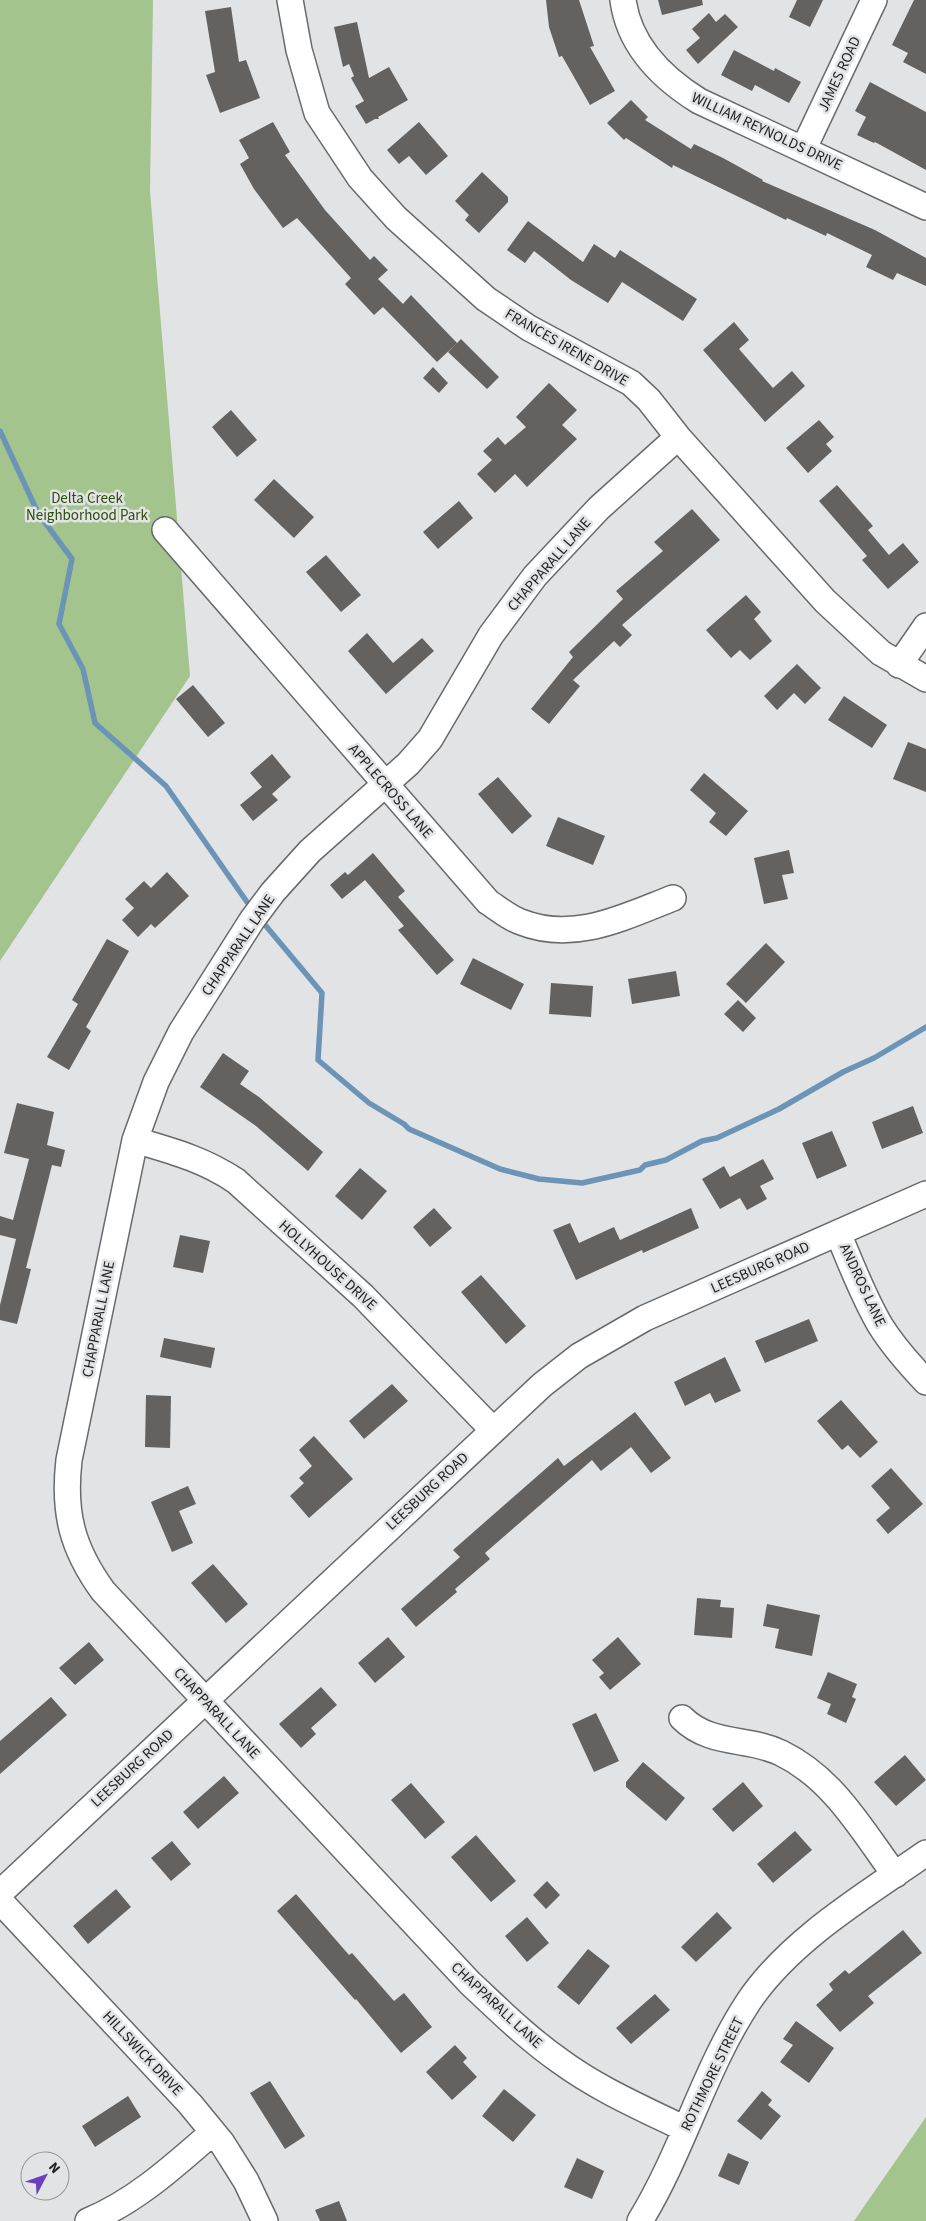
<svg xmlns="http://www.w3.org/2000/svg" width="926" height="2221" font-family="'Source Sans 3',sans-serif">
<rect width="100%" height="100%" fill="#e1e3e5"/>
<path fill="#a3c48c" d="M0,0H153L150,191L190,676L0,961Z
M926,2117V2221H854Z"/>
<g fill="none" stroke-linecap="round" stroke-linejoin="round">
<path stroke="#6b94b7" stroke-width="5.5" d="M0,431L38,513L72,559L59,624L83,669L95,723L166,786L247,902
M266,926L322,993L318,1060L369,1103L404,1124L409,1129L500,1169L539,1179L582,1183L640,1170L645,1165L666,1160L702,1141L717,1138L779,1109L843,1072L874,1058L926,1027"/>
</g>
<path fill="#646260" d="M546,0H579L594,46L590,47L615,91L590,105L562,56L559,57L549,27Z
M658,0H702L703,5L662,15Z
M797,0H823L810,27L789,17Z
M914,0H926V74L903,62L908,53L892,45Z
M231,7L239,62L246,60L260,98L220,113L206,75L215,72L205,11Z
M709,13L716,22L725,14L738,27L698,64L686,50L700,38L692,29Z
M357,22L369,78L389,67L408,100L378,117L379,119H375L366,124L355,106L364,101L351,78L354,76L349,64L343,67L334,27Z
M734,50L774,71L775,68L801,82L789,103L755,85L752,91L721,75Z
M870,82L926,112V170L875,142L874,143L857,135L866,117L855,111Z
M631,100L648,117L645,120L691,149L694,144L723,158L763,180L762,181L875,230L926,258V286L897,273L893,280L866,267L872,255L827,233L826,236L787,218L786,220L673,165L672,168L626,138L624,140L607,123Z
M273,122L290,152L285,155L325,210L370,260L374,256L388,270L378,279L403,304L411,295L457,343L437,362L383,307L374,315L345,284L351,278L297,218L283,228L254,189L240,164L249,158L239,140Z
M419,122L448,156L426,175L409,156L399,164L387,150Z
M482,172L508,197V202L479,233L465,220L469,215L455,201Z
M528,221L583,262L594,244L615,258L620,250L697,299L683,321L622,282L608,303L571,280L534,251L525,263L507,250Z
M734,322L749,340L739,349L773,388L792,371L805,386L765,422L703,350Z
M461,339L499,377L487,389L448,352Z
M433,367L448,383L439,393L423,378Z
M549,383L577,410L562,425L577,439L527,487L515,474L495,493L477,474L492,460L483,451L498,437L505,445L526,427L516,417Z
M231,410L257,440L237,457L212,427Z
M819,420L834,437L826,444L832,451L808,473L786,448Z
M274,479L314,517L294,538L254,500Z
M837,485L873,526L868,530L889,555L903,543L919,562L888,589L862,560L867,556L819,501Z
M459,501L473,518L438,549L423,532Z
M692,509L720,540L622,625L632,635L620,647L614,641L573,680L580,686L549,724L531,709L573,657L569,652L623,599L616,591L663,551L654,542Z
M326,555L361,595L341,612L306,572Z
M746,595L761,612L754,619L772,641L750,660L740,650L731,658L706,630Z
M367,633L393,663L422,638L434,651L386,694L348,651Z
M797,664L821,688L805,704L794,693L777,710L764,696Z
M193,685L225,723L208,737L176,699Z
M844,696L887,725L872,748L828,720Z
M908,742L926,749V792L893,779Z
M272,754L291,777L272,794L278,800L253,821L240,805L262,787L250,773Z
M704,773L748,811L726,836L709,822L716,813L690,790Z
M498,777L532,816L512,834L478,794Z
M558,817L605,836L593,865L546,846Z
M789,850L794,873L782,875L788,899L764,904L754,858Z
M373,853L405,891L398,897L454,960L437,975L398,930L404,926L365,880L342,899L330,885L345,872L348,875Z
M167,872L189,896L155,928L151,924L138,937L122,920L134,908L125,899L144,881L151,888Z
M107,939L129,951L86,1027L91,1031L69,1070L47,1057L78,1004L72,1000Z
M766,943L785,962L746,1003L726,984Z
M473,958L524,984L511,1010L460,984Z
M676,971L680,996L632,1004L628,979Z
M551,983L593,986L591,1017L549,1014Z
M738,1000L756,1018L743,1032L724,1014Z
M223,1053L249,1071L240,1084L259,1097L323,1152L308,1171L256,1126L200,1087Z
M17,1103L54,1112L47,1145L65,1150L61,1167L52,1165L26,1268L31,1269L17,1324L0,1320V1305L16,1239L0,1235V1216L13,1220L29,1159L4,1153Z
M913,1106L923,1133L882,1149L872,1122Z
M832,1131L847,1166L817,1179L802,1143Z
M763,1159L774,1179L760,1186L767,1199L747,1210L740,1198L720,1209L702,1179L724,1166L730,1177Z
M360,1168L387,1191L362,1220L335,1196Z
M434,1208L452,1228L430,1247L413,1227Z
M691,1208L699,1228L643,1253L642,1250L576,1280L553,1230L570,1223L579,1243L614,1227L620,1240Z
M180,1235L210,1241L203,1273L173,1267Z
M481,1275L526,1326L506,1344L461,1292Z
M809,1319L818,1341L765,1363L755,1341Z
M164,1338L215,1348L211,1368L160,1357Z
M725,1357L741,1391L715,1403L710,1393L685,1406L674,1382Z
M392,1384L408,1401L364,1439L349,1421Z
M146,1395L171,1396L170,1448L145,1447Z
M841,1400L878,1442L860,1458L848,1445L842,1450L817,1421Z
M635,1412L671,1458L651,1473L631,1447L601,1471L592,1460L485,1553L490,1559L455,1589L457,1592L416,1627L401,1609L460,1557L453,1550L558,1458L564,1466Z
M314,1436L353,1479L309,1518L290,1496L304,1483L299,1478L312,1466L299,1450Z
M891,1468L923,1504L888,1534L876,1520L890,1508L871,1486Z
M188,1486L196,1504L179,1511L193,1543L172,1552L151,1502Z
M213,1564L248,1604L226,1623L191,1583Z
M697,1598L721,1600L720,1607L734,1608L732,1638L694,1635Z
M767,1604L820,1615L812,1656L775,1648L779,1629L763,1626Z
M388,1637L405,1657L375,1683L358,1663Z
M618,1637L641,1664L610,1690L599,1677L604,1673L592,1660Z
M89,1642L104,1660L75,1685L59,1668Z
M828,1672L857,1684L852,1697L856,1699L846,1723L827,1714L831,1704L817,1698Z
M321,1687L337,1705L311,1728L316,1734L301,1748L279,1724Z
M51,1697L67,1715L0,1774V1741Z
M596,1713L619,1761L594,1772L572,1724Z
M905,1755L926,1780L896,1806L874,1782Z
M643,1762L685,1798L666,1821L626,1787V1782Z
M224,1776L239,1793L198,1829L183,1812Z
M743,1782L763,1806L733,1832L712,1809Z
M411,1783L445,1822L425,1839L391,1800Z
M795,1831L812,1850L773,1883L757,1864Z
M476,1835L516,1881L491,1902L451,1857Z
M172,1841L191,1864L171,1881L151,1858Z
M547,1881L560,1895L546,1909L533,1895Z
M116,1889L131,1907L88,1944L73,1926Z
M296,1894L349,1955L352,1953L394,2001L404,1993L432,2027L401,2053L356,1999L355,2000L277,1911Z
M717,1912L732,1928L696,1962L681,1947Z
M527,1917L549,1943L527,1962L505,1936Z
M903,1930L922,1953L868,1996L874,2003L840,2032L816,2005L833,1990L829,1984L845,1970L849,1974Z
M588,1949L610,1966L579,2005L557,1987Z
M655,1994L670,2010L631,2044L616,2028Z
M796,2021L834,2048L809,2083L780,2062L793,2045L783,2039Z
M455,2045L467,2058L463,2062L477,2077L452,2100L426,2072Z
M270,2081L305,2136L285,2149L250,2093Z
M504,2089L536,2115L513,2142L482,2116Z
M762,2091L772,2100L768,2105L781,2116L761,2140L737,2121Z
M128,2096L141,2117L95,2147L82,2126Z
M728,2153L749,2162L739,2185L718,2176Z
M577,2158L604,2171L592,2199L564,2187Z
M339,2201L347,2221H320L315,2210Z"/>
<g fill="none" stroke-linecap="round" stroke-linejoin="round">
<defs>
<path id="minor" d="M290,0L299,50L317,113L360,178L396,218L486,299L529,328L631,383L649,400L678,437L825,601L881,653L926,679
M623,0C629,45 662,78 699,101L926,207
M804,148L874,0
M678,437L599,508L535,576L491,635L430,739L408,764L310,851L273,892L252,920L181,1032L156,1082L135,1140L69,1460C63,1513 72,1548 103,1591L470,1983C499,2010 527,2038 560,2061C598,2089 642,2108 685,2129
M165,530L488,902C499,909 509,918 521,922C574,943 624,917 673,898
M899,665L926,626
M135,1140C172,1151 203,1159 236,1181L363,1296L493,1430
M838,1233C851,1264 863,1296 880,1325C893,1346 909,1364 926,1382
M682,1718C710,1746 748,1737 781,1753C833,1778 862,1830 895,1875
M0,1893L542,1385L579,1356L645,1318L926,1194
M0,1901L190,2104L222,2143L246,2181L265,2221
M88,2221C136,2201 174,2166 213,2132
M640,2221C683,2151 704,2069 749,2001C791,1939 866,1895 926,1853"/>
</defs>
<use href="#minor" stroke="#686a6c" stroke-width="28"/>
<use href="#minor" stroke="#fff" stroke-width="25"/>
</g>
<g text-anchor="middle" stroke-width="5" stroke-linejoin="round" paint-order="stroke">
<g font-size="15" fill="#1f1f20" stroke="#e1e3e5">
<text transform="translate(839 74) rotate(-65)" y="5">JAMES ROAD</text>
<text transform="translate(767 131) rotate(25)" y="5">WILLIAM REYNOLDS DRIVE</text>
<text transform="translate(567 347) rotate(30)" y="5">FRANCES IRENE DRIVE</text>
<text transform="translate(549 564) rotate(-49)" y="5">CHAPPARALL LANE</text>
<text transform="translate(391 791) rotate(49)" y="5">APPLECROSS LANE</text>
<text transform="translate(238 945) rotate(-56)" y="5">CHAPPARALL LANE</text>
<text transform="translate(328 1265) rotate(42)" y="5">HOLLYHOUSE DRIVE</text>
<text transform="translate(760 1267) rotate(-24)" y="5">LEESBURG ROAD</text>
<text transform="translate(863 1285) rotate(65)" y="5">ANDROS LANE</text>
<text transform="translate(98 1319) rotate(-79)" y="5">CHAPPARALL LANE</text>
<text transform="translate(427 1491) rotate(-43)" y="5">LEESBURG ROAD</text>
<text transform="translate(217 1713) rotate(47)" y="5">CHAPPARALL LANE</text>
<text transform="translate(132 1768) rotate(-43)" y="5">LEESBURG ROAD</text>
<text transform="translate(497 2005) rotate(43)" y="5">CHAPPARALL LANE</text>
<text transform="translate(143 2053) rotate(47)" y="5">HILLSWICK DRIVE</text>
<text transform="translate(712 2074) rotate(-64)" y="5">ROTHMORE STREET</text>
</g>
<g font-size="15" fill="#2d4d0a" stroke="#e1e3e5">
<text x="87" y="503">Delta Creek<tspan x="87" dy="17">Neighborhood Park</tspan></text>
</g>
</g>
<g transform="translate(45 2176) rotate(49)"><circle r="24" fill="#e1e3e5" stroke="#939596"/>
<path d="M0-4L9 19L0 12L-9 19Z" fill="#6b40b8"/>
<text y="-8" font-size="14" font-weight="bold" text-anchor="middle" fill="#1f1f20">N</text>
</g>
</svg>
